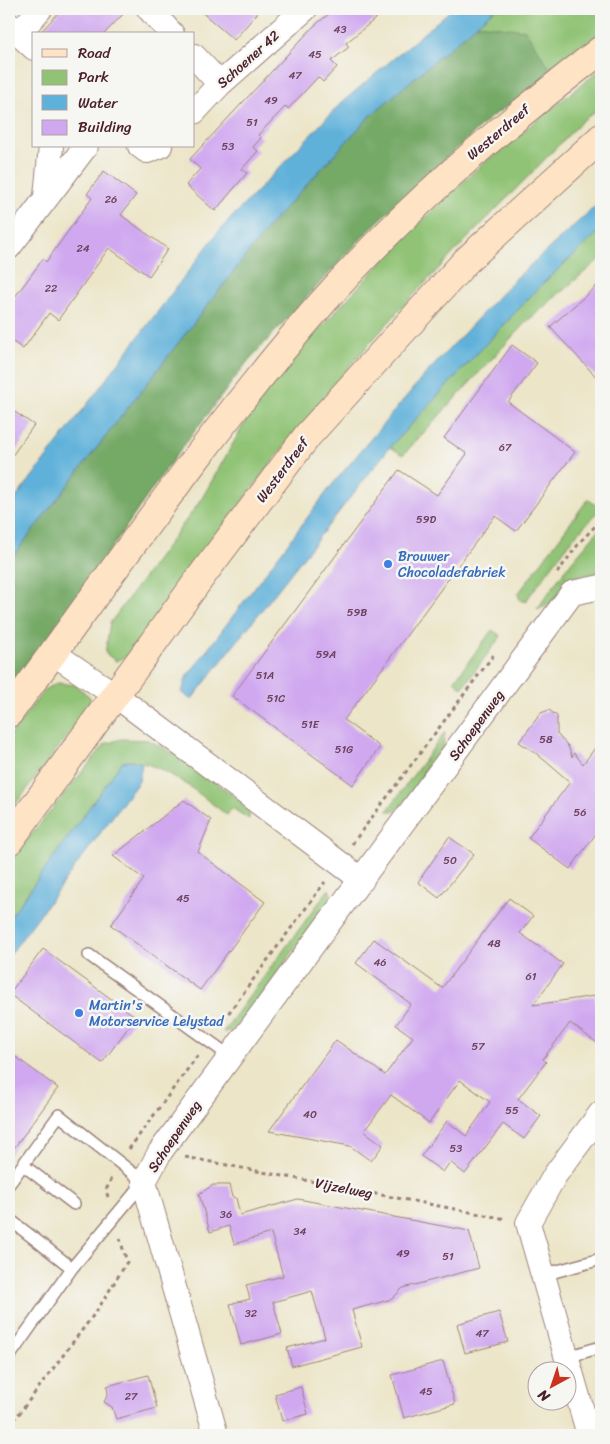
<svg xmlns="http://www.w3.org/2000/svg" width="610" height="1444" font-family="Sriracha,sans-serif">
<rect width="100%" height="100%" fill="#f6f6f2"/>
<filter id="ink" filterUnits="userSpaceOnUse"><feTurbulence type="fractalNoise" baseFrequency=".02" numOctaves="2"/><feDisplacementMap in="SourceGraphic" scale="10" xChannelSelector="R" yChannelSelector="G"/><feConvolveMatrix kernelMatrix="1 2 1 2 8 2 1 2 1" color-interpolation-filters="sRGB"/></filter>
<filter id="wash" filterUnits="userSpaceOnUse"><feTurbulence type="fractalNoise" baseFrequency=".0096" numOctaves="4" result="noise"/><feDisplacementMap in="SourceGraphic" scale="20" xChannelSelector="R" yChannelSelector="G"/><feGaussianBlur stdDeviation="1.12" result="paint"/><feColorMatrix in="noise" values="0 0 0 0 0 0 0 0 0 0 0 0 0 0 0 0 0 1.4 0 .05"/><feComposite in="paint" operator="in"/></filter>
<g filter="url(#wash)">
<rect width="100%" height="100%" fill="#ece5c8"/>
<path fill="#90c374" stroke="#6d7150" d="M495,9H601V39L554,75L477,24Z
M601,69V108L583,120C509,197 432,272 361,353C278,449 204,553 129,655L116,661L105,653L110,623L201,500L252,410L305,344L411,231L479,167Z
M601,228V258L525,323L403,455L390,447L539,287Z
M588,499L601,509L574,537L525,602L520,600L518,594Z
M601,527V572L573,577L551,603L537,609L565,570Z
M492,630L501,636L462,688L454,681Z
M58,683L75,685L90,697V706L9,813V737L45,689Z
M445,732L443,748L401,806L396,811H387Z
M121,739L149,740L189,762L250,808L249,819L232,808L227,815C200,795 157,756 122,762L9,919V862L105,744Z
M329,889L332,898L247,1015L231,1031L223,1032Z"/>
<path fill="#74a966" stroke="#5f6448" d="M477,24L525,30L554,75L491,117L372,227L248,361L166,469L63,618L16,682H9V561L273,221L370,116Z"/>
<path fill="#5eb1da" stroke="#546882" d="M452,9H495L370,116L273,221L9,561V507L219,231L340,104Z
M601,201V230L539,287L390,447L191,700L182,692L186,678L332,485L421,379L513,281Z
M132,760L142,763L139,781L9,956V919L122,762Z"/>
<g id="blocks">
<path fill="#d0a8f0" d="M62,9H128L104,34H39Z
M198,9H261L234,40Z
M335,9H387L346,43L349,47L331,61L337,67L323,82L318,77L288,109L286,106L258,135L261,138L253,147L258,151L242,169L247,173L215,211L186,185L200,169L190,159L314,26Z
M104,171L136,195L121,215L168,249L149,276L109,248L58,320L49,313L23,349L9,339V305L43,259L46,262L92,198L87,194Z
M601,282V382L550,327Z
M512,345L537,363L508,402L575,452L516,531L495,516L344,720L380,747L353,785L232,696L399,470L437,495L467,454L444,438Z
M9,408L34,425L9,460Z
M549,710L557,716V734L568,746L572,757L574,753L583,764L601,740V827L570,869L528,838L570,782L537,754L519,742L541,713Z
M184,800L211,820L198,852L265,902L200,990L111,925L144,879L113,856Z
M449,837L474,854L439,898L418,882Z
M509,898L533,916L520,933L563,964L533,1005L595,996L596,1004L601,1008V1046L570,1023L543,1059L546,1062L518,1099L541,1116L524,1139L503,1124L465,1174L450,1162L443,1172L421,1156L447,1121L466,1136L490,1102L460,1080L429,1123L391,1095L364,1131L383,1145L371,1161L350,1146L269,1131L336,1040L385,1075L413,1037L396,1025L411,1004L356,963L374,939L442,988Z
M43,949L136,1017L102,1063L9,994Z
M9,1052L58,1088L9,1155Z
M213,1185H229L232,1197L236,1198L240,1215L298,1199L469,1231L479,1268L403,1288L392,1299L352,1310L362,1347L292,1366L287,1348L325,1338L312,1291L273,1302L282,1334L241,1345L230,1304L250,1299L246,1285L283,1276L271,1233L234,1244L229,1226L210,1232L199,1194Z
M499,1312L508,1342L465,1353L457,1324Z
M443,1361L455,1404L404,1418L392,1375Z
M148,1375L157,1408L116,1419L112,1407L104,1402L108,1394L107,1386Z
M301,1387L308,1414L282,1421L275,1394Z"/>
</g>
</g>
<g filter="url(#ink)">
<use href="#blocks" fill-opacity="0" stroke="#9b827a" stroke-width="1"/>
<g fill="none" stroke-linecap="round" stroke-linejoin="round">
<defs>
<path id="service" d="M89,955L231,1057
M23,1165L74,1204
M9,1184L59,1115L144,1182L72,1268L9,1219
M543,1275L601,1259
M9,1357L72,1268
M567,1357L601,1347"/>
<path id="minor" d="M149,9L172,34
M9,25L34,48
M19,33L40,9
M194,56L220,84
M194,112L220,84L305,9
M140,146L147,151L160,146
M46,196L51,146
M9,247L86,146
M53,653L115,695L362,880
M216,1435L144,1182L160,1152L572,593L601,587
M589,1435L528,1223L555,1175L601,1113"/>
<path id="secondary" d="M9,713C111,575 209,432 322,303C405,208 501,127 601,50
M9,841L203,574L308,435L466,261L601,138"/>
</defs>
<use href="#service" stroke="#9b827a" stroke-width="14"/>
<use href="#minor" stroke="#9b827a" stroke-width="26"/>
<use href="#secondary" stroke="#9b827a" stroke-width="30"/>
<path stroke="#9b827a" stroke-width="3" stroke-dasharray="4 4" stroke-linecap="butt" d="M557,573L580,542L601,520
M352,844L495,653
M219,1026L325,882
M129,1149L198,1055
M185,1157L506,1219
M108,1197L106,1190L112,1178
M9,1427L98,1309L127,1262L120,1239"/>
<use href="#service" stroke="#fff" stroke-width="11"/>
<use href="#minor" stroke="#fff" stroke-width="24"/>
<use href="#secondary" stroke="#fee4c5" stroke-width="28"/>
</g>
</g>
<g fill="#3f7fe0" stroke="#f6f6f2" stroke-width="2">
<circle cx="388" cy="564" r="5"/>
<circle cx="79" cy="1013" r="5"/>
</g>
<g text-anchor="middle" stroke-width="5" stroke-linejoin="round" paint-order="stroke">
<g font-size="11" fill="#6c415c">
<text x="340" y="33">43</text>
<text x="315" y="58">45</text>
<text x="295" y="79">47</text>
<text x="271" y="104">49</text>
<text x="252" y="126">51</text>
<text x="228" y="150">53</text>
<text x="111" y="203">26</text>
<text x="83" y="252">24</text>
<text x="51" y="292">22</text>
<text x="505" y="451">67</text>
<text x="426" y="523">59D</text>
<text x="357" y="616">59B</text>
<text x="326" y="658">59A</text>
<text x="265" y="679">51A</text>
<text x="276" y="702">51C</text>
<text x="310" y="728">51E</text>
<text x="546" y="743">58</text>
<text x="344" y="753">51G</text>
<text x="580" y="816">56</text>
<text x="450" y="864">50</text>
<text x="183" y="902">45</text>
<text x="494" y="947">48</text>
<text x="380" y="966">46</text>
<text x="531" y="980">61</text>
<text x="478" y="1050">57</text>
<text x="512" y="1114">55</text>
<text x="310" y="1118">40</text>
<text x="456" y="1152">53</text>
<text x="226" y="1218">36</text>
<text x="300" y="1235">34</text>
<text x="403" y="1257">49</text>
<text x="448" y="1260">51</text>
<text x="251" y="1317">32</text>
<text x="482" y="1337">47</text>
<text x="426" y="1395">45</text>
<text x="131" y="1400">27</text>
</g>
<g font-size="14" fill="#4a1f2b" stroke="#f6f6f2">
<text transform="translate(248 59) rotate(-42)" y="5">Schoener 42</text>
<text transform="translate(498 132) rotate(-40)" y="5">Westerdreef</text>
<text transform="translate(282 470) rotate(-53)" y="5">Westerdreef</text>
<text transform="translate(476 725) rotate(-54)" y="5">Schoepenweg</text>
<text transform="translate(174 1136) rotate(-56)" y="5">Schoepenweg</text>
<text transform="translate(344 1188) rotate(11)" y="5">Vijzelweg</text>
</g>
<g font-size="14" fill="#366cbe" stroke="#f6f6f2" text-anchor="start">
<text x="398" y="561">Brouwer<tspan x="398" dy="16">Chocoladefabriek</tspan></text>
<text x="89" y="1010">Martin's<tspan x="89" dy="16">Motorservice Lelystad</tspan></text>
</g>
</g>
<rect width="610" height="1444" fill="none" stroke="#f6f6f2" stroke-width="30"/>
<rect x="32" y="32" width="162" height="115" fill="#f6f6f2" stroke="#b1a0a2"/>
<rect x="42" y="49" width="25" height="8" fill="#fee4c5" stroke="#b1a0a2"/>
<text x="78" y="58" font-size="15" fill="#4a1f2b">Road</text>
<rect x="42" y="70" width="25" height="15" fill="#90c374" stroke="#b1a0a2"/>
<text x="78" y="82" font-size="15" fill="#4a1f2b">Park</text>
<rect x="42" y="95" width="25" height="15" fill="#5eb1da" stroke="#b1a0a2"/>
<text x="78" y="108" font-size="15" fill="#4a1f2b">Water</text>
<rect x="42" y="120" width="25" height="15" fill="#d0a8f0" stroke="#b1a0a2"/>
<text x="78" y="132" font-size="15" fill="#4a1f2b">Building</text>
<g transform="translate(552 1386) rotate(220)"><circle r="24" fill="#f6f6f2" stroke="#b1a0a2"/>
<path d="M0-4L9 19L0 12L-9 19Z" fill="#c8321e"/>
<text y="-8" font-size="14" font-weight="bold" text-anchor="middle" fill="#4a1f2b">N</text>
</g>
</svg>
